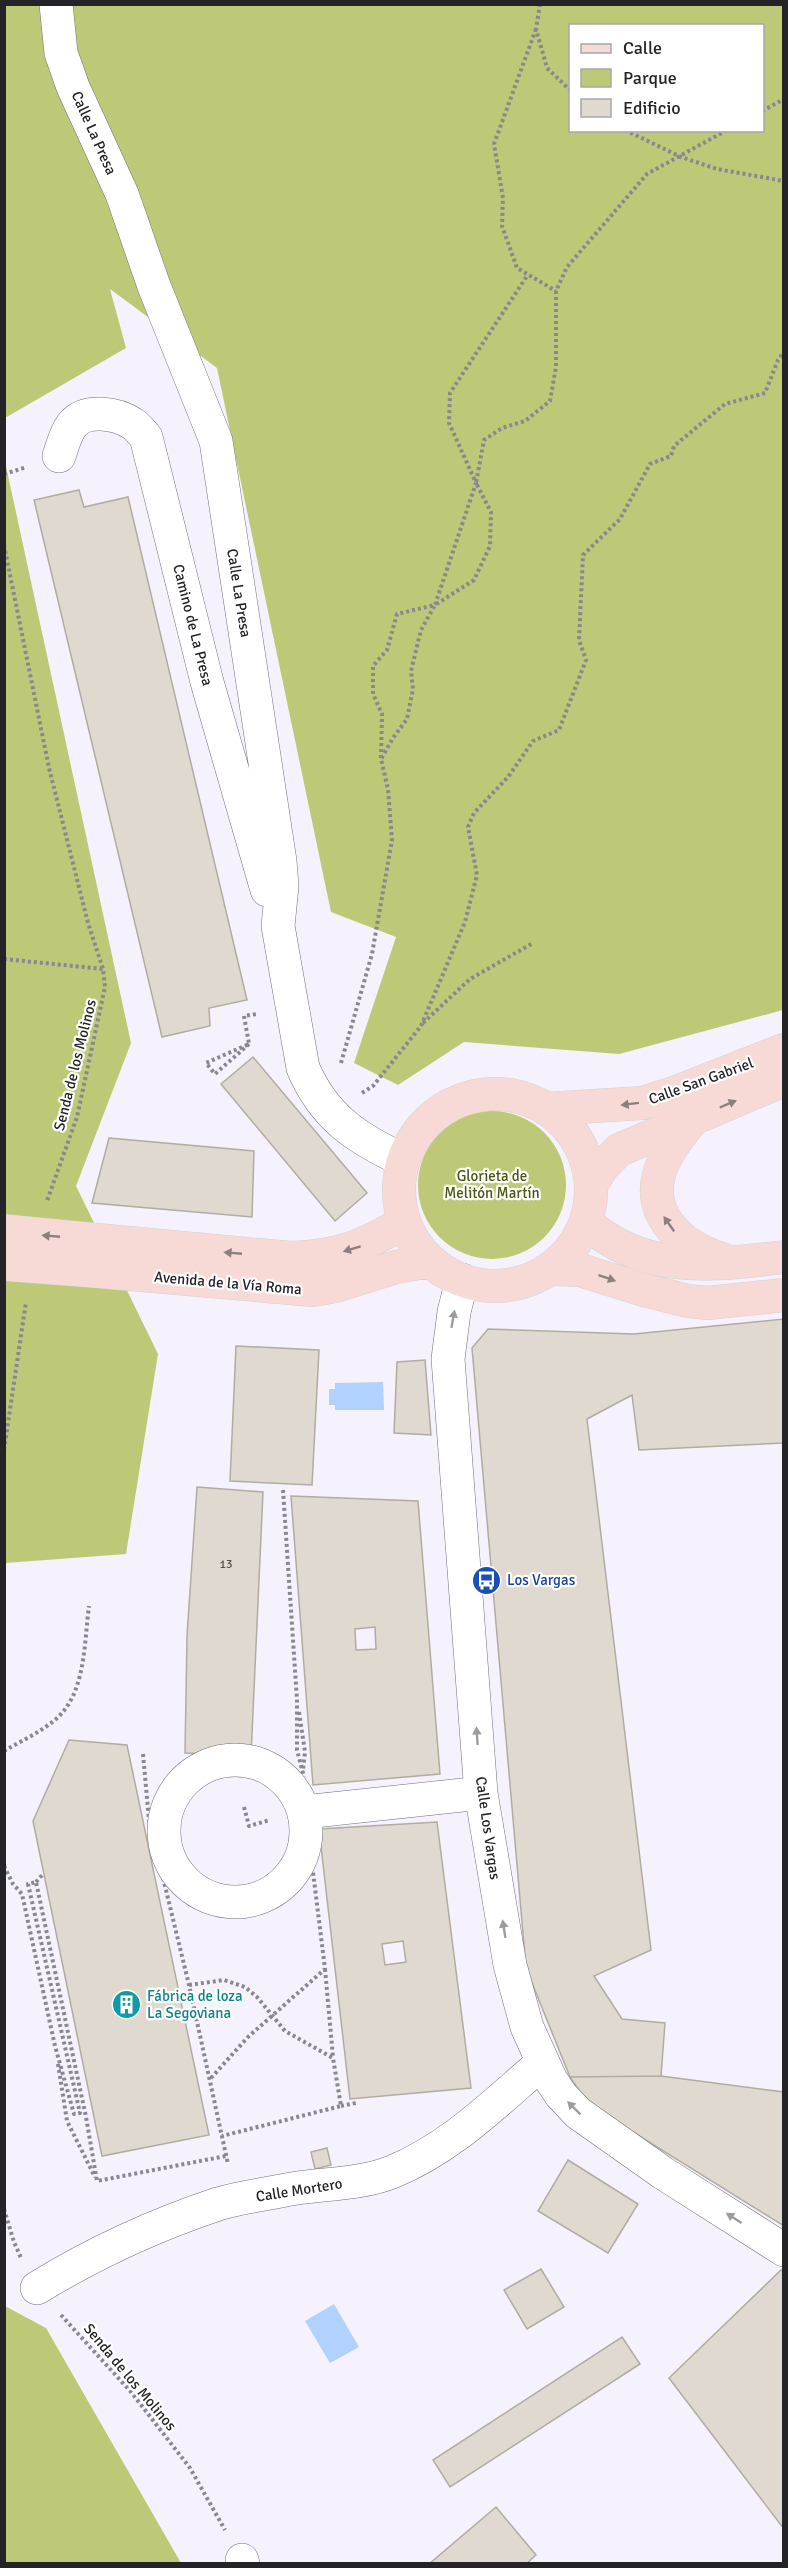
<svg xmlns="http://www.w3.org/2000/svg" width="788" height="2568" font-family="Signika,sans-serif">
<rect width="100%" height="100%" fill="#f5f2fd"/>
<path fill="#bdc977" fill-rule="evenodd" d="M5,5H783V1010L619,1054L464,1042L398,1085L354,1063L396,937L331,912L217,368L110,289L126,348L5,418ZM570,26H762V130H570Z
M4,457L131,1043L76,1186L158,1354L126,1554L5,1563Z
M418 1185a74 74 0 1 1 148 0a74 74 0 1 1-148 0Z
M5,2306L46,2328L181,2563H5Z"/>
<path fill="#b0d2fc" d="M383,1382L384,1410H335V1405H329V1389H335V1383Z
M334,2304L359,2347L330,2363L305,2321Z"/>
<path fill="#e0d9cf" stroke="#b2aba2" stroke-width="1.5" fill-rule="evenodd" d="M79,490L84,507L128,497L247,1000L209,1008L210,1026L162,1037L34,500Z
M253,1057L367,1193L335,1221L221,1084Z
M109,1138L254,1151L252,1217L92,1203Z
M784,1319V1443L639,1450L632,1395L587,1419L651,1950L594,1976L622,2019L665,2023L661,2076L570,2077L526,1968L472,1348L488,1329L634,1334Z
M236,1346L319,1350L312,1485L230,1481Z
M425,1360L431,1435L394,1433L397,1362Z
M197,1487L263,1492L251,1756L185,1753L187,1636Z
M291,1496L418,1501L440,1774L313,1785ZM375,1627L376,1649L356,1650L355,1629Z
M69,1740L127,1745L209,2135L102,2156L33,1821Z
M437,1822L471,2088L350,2099L319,1829ZM403,1941L406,1962L385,1965L382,1944Z
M661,2076L784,2092V2226L588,2104L570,2077Z
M327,2148L331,2165L315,2169L311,2152Z
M568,2160L638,2204L608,2253L538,2211Z
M541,2269L564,2307L527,2329L504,2290Z
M781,2270L784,2272V2529L669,2378Z
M622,2337L640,2364L450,2487L433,2460Z
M496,2507L536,2555L526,2564H429Z"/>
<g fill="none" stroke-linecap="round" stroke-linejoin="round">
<defs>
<path id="minor" d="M56,4L61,53L73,87L122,194L154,286L216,441L280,861L282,886L278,926L303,1068C324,1117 356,1138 403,1160
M59,456C63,445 65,434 72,425C85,408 117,413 133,424C138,427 142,433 146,437L207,682L267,890
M462,1280L454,1312L448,1359L481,1793L510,1965L527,2027L551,2080L561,2095L578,2113L663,2173L784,2250
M164 1831a71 71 0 1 1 142 0a71 71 0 1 1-142 0Z
M304,1812L481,1793
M37,2288C94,2253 155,2225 218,2204C238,2198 260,2195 281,2191C317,2183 357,2186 392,2172C451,2148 495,2103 542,2063
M242,2560L243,2564"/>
<path id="major" d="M399 1190a96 96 0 1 1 192 0a96 96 0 1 1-192 0Z
M546,1109L643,1103L674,1093L784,1050
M693,1118C683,1132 671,1145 664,1161C640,1211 680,1247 725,1260
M591,1185L603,1166L619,1150L784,1080
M586,1222C642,1274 714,1266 784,1257
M97,1240L291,1258C339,1256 363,1247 404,1222
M550,1269L580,1270L644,1290L688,1301L707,1303L784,1295
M95,1271L313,1290L335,1286L396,1267L430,1261"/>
</defs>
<use href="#minor" stroke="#726f78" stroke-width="34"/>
<use href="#major" stroke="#d3d3d4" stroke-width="34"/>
<path stroke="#89878f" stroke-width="4" stroke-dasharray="3 3" stroke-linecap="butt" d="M540,4L536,29L547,68L570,90
M536,29L494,144L503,198L502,226L517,268L556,291
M762,111L784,99
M625,130L681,157L717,169L784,181
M4,474L27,467
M4,545L49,768L88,923L103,969L105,987L77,1117L47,1201
M381,758L382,714L373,694V666L387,650L397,614L435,605L476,483L449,423L450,393L527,276
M4,959L103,969
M423,1023L470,979L533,943
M249,1044L215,1074L206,1063L249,1044L244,1016L257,1014
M341,1063L372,954L392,840L388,789L381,759L393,738L407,719L413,689L411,671L421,630L435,605L474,580L490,546L491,512L476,483L484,440L502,428L525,421L550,401L556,367V291L567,267L647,174L727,130
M362,1093L373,1086L421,1026L465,922L477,875L468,827L474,813L508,777L533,741L559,730L586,660L579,640L583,555L620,519L650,464L671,456L674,446L725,404L765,393L778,360L784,352
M4,1450L26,1302
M283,1490L297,1700V1750L304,1777
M299,1712L305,1752L303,1770
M4,1751C21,1741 41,1732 56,1719C86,1693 84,1643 89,1606
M143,1754L149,1820L189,1985L228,2164
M244,1807L249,1826L270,1820
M4,1866L13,1884L22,1894L55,2046L74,2114L80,2113L28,1884L36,1882L86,2117L97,2181L226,2156
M36,1882L43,1874
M325,1969L333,2057
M189,1985L224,1980L245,1987L257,1997L285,2031L333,2058L341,2106L222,2136
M58,2064L67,2121L95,2177
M211,2078L248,2037L325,1969L313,1872L304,1848
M341,2106L356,2103
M4,2209L14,2242L21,2258
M61,2315L131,2392L190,2468L225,2530"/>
<use href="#minor" stroke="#fff" stroke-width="33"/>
<use href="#major" stroke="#f7dad5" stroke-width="33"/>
<defs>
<path id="major-bridge" d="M4,1231L97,1240
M4,1264L95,1271"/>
</defs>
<use href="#major-bridge" stroke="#d3d3d4" stroke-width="34" stroke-linecap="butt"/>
<use href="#major-bridge" stroke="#f7dad5" stroke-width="33"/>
</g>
<defs><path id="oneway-solid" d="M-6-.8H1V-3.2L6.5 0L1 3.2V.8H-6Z" transform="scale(1.5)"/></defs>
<g fill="#8e7e7e">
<use href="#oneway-solid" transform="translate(630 1104) rotate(173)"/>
<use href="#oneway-solid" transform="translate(728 1104) rotate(-23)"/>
<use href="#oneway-solid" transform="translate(669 1224) rotate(-125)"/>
<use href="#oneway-solid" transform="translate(51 1236) rotate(-175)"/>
<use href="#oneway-solid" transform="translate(352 1249) rotate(163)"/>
<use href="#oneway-solid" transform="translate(233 1253) rotate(-175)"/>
<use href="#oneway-solid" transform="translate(607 1278) rotate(19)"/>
</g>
<g fill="#9c9c9e">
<use href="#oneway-solid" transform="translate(453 1319) rotate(-80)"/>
<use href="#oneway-solid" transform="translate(477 1736) rotate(-94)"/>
<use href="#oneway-solid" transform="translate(504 1929) rotate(-99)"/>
<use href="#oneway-solid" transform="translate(574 2108) rotate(-135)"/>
<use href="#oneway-solid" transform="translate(734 2218) rotate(-147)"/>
</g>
<defs>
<symbol id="bus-disc" viewBox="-11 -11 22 22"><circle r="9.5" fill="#1a4fb4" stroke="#fff"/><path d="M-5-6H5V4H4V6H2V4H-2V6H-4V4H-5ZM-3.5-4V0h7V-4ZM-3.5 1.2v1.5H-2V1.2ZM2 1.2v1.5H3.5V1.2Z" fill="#fff"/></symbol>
<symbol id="building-disc" viewBox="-11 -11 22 22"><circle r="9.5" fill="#0f9aa8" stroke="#fff"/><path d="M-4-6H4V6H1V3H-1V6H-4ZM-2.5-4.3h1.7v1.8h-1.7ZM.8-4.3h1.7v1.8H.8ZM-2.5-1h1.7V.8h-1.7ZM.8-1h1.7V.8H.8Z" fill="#fff"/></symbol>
</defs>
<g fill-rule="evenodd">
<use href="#bus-disc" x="470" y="1564" width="33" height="33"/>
<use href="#building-disc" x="110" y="1988" width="33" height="33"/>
</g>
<g text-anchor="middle" stroke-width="4.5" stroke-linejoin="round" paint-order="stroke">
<g font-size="12" fill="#535051">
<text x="226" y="1568">13</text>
</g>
<g font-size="15" fill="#242327" stroke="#fff">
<text transform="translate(94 133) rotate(66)" y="5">Calle La Presa</text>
<text transform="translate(239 593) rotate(81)" y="5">Calle La Presa</text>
<text transform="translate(193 625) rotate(76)" y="5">Camino de La Presa</text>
<text transform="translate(75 1065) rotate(-76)" y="5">Senda de los Molinos</text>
<text transform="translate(701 1081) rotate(-20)" y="5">Calle San Gabriel</text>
<text transform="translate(228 1283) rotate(5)" y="5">Avenida de la Vía Roma</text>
<text transform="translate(488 1828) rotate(82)" y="5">Calle Los Vargas</text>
<text transform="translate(299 2190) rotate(-9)" y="5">Calle Mortero</text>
<text transform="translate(130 2377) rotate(50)" y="5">Senda de los Molinos</text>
</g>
<g font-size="15" fill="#4d5512" stroke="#fff">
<text x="492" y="1181">Glorieta de<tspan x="492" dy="17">Melitón Martín</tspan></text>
</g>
<g font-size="15" fill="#164399" stroke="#fff" text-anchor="start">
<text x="507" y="1585">Los Vargas</text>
</g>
<g font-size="15" fill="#0d838f" stroke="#fff" text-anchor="start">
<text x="147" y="2001">Fábrica de loza<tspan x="147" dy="17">La Segoviana</tspan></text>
</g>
</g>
<rect width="788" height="2568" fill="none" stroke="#242327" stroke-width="12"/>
<rect x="569" y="24" width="195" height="108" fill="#ffffff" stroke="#a7a7a9" stroke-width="1.5"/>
<rect x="581" y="44" width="30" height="9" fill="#f7dad5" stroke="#a7a7a9" stroke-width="1.5"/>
<text x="623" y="54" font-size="18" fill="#242327">Calle</text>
<rect x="581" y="69" width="30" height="18" fill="#bdc977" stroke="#a7a7a9" stroke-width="1.5"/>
<text x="623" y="84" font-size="18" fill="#242327">Parque</text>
<rect x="581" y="99" width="30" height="18" fill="#e0d9cf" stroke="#a7a7a9" stroke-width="1.5"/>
<text x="623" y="114" font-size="18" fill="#242327">Edificio</text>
</svg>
